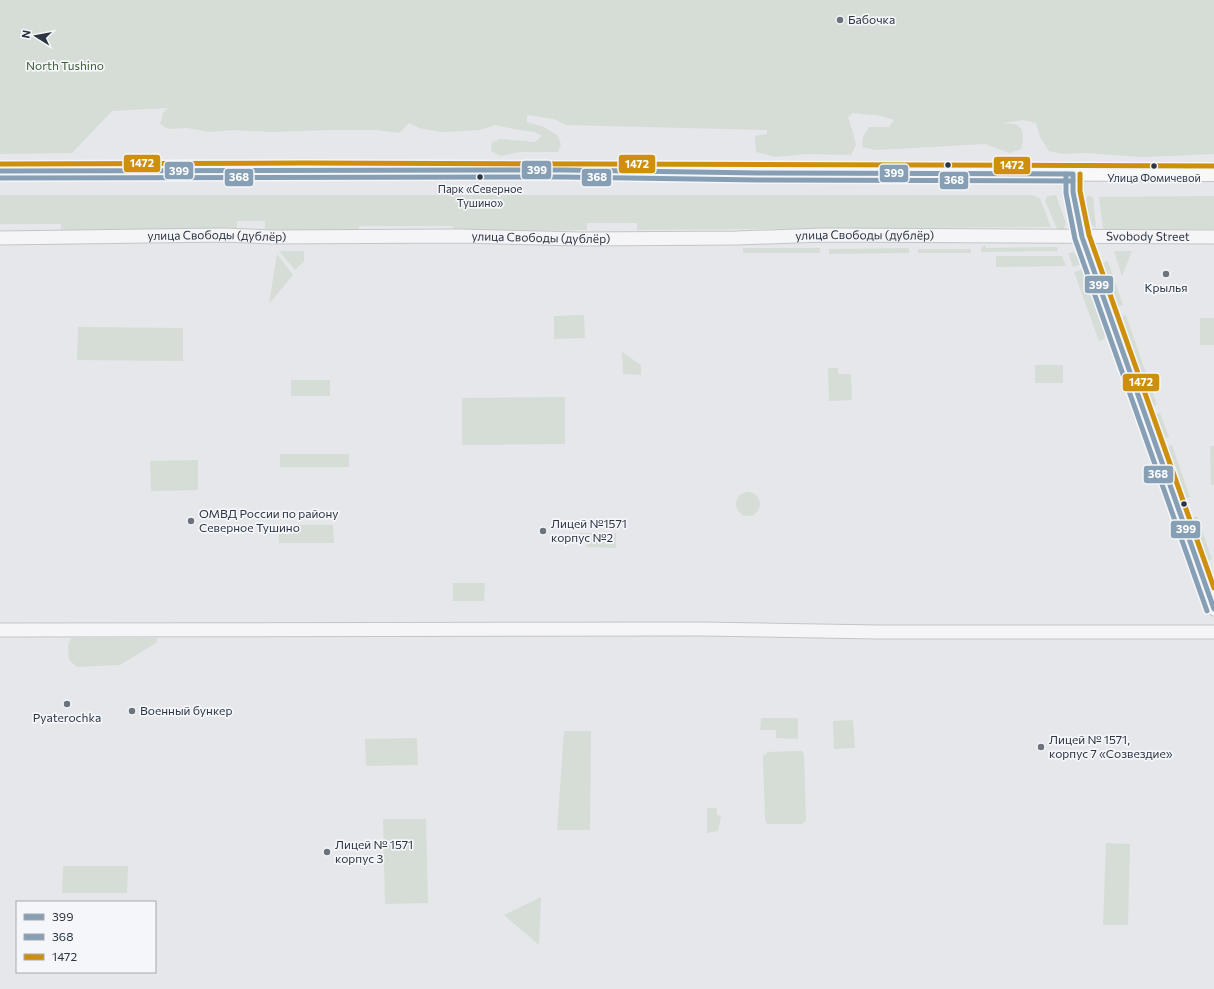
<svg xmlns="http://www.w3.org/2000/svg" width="1214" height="989" font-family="Commissioner,sans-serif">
<rect width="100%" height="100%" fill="#e5e7ea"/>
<path fill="#d6ddd6" d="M0,0H1214V154L1143,157L1085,153L1062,154L1049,151L1040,137L1036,123L1023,120L1004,123C1008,124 1013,123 1017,125C1025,129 1023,142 1021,149L1009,153L985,144L876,150L862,147L863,137L869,127H889L894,120L882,116L853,113L848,117L853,133L856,145L851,155L807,154L775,157L756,152L755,141V136L767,134V130L566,125L554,119L527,115V122L544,127L557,135L561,144L558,152H520L501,156L491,151L492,142L500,139L535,142L542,136L535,132L518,130L495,125L480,130L440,132L419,128L409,123L399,133L376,130H330L271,132L233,130L210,132L187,128L168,129L160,124L163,113L168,108L112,111L72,153L0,154Z
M0,195H1031L1040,198L1051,227L637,230V223H587V230L454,232L453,226H359V232L265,229V221H237V230H61V224H0Z
M1056,195L1066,223L1064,229L1058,231L1045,201L1047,196Z
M1087,196H1090L1093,198L1096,228C1087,222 1085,206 1087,196Z
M1214,196V229H1103L1099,197Z
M985,245L986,248L1057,247L1058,251L981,252V248Z
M743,248H820V253H743Z
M909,248V253L829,254V249Z
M918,249H971V253H918Z
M279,251H304V261L295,270Z
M1114,251H1132L1122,276Z
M1074,252L1082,264L1073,267L1068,253Z
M277,254L293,275L269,304Z
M996,256H1062L1066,266L996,267Z
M1108,261L1123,305L1114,308L1099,264Z
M1083,269L1107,332L1103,340L1099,341L1074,272Z
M584,315L585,338L554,339V316Z
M1126,315L1157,405L1148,408L1118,318Z
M1200,318H1214V345H1200Z
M78,327L183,328V361L77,360Z
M622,352L641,365V375L623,374Z
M1035,365H1063V383H1035Z
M828,368H838V374H851L852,400L829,401Z
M291,380H330V396H291Z
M565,397V444L462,445V398Z
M1160,413L1169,437L1160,441L1151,416Z
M1172,445L1190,497L1183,500L1182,497L1180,498L1163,449Z
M1210,446H1214V485H1211Z
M280,454H349V467H280Z
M198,460V490L151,491L150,461Z
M736 504a12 12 0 1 1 24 0a12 12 0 1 1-24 0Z
M1197,516L1212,559L1203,563L1187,519Z
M279,525H333L334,543H279Z
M579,533H616V548L587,547V537H579Z
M453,583H485L484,601H453Z
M71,638H157V641L156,643L120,665L77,667L69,660L68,645Z
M761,718H798V739L776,738V730H760Z
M853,720L855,748L834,749L833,721Z
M564,731H591L590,830H557Z
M417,738L418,765L366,766L365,739Z
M799,751H802L804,755L806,821L802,824H767L765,820L763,756L768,752Z
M707,808H717V815L721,816L718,831L707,833Z
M383,819H426L428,903L385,904Z
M1106,843L1130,844L1128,925H1103Z
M63,866H128L127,893H62Z
M541,897L539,945L504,915Z"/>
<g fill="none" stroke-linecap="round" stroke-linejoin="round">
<defs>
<g id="minor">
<path d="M1073,174V192L1082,237L1214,609"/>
<path id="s1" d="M0,238L223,235L272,237L459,236L581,239L737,238L824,235L1214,237"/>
<path d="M0,630L700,629L877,632H1214"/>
</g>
<path id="major" d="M0,171C405,168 809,174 1214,173"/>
</defs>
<use href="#minor" stroke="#c3c5c8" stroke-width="15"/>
<use href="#major" stroke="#c2c4c8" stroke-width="18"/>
<use href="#minor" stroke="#f5f5f7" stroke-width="13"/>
<use href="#major" stroke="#f8f8f8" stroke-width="16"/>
<defs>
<path id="bus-1" d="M0,171L563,170L758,173L1073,174
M1073,174V192L1082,237L1214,609"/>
<path id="bus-2" d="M1066,174V193L1075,239L1207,611
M0,178L563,177L758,180L1073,181"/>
<path id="bus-3" d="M0,164L304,163L1214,166
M1080,174V191L1089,235L1214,588"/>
</defs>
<use href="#bus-1" stroke="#f4f6f9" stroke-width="8"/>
<use href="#bus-2" stroke="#f4f6f9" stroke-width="8"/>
<use href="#bus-3" stroke="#f4f6f9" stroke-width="8"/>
<use href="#bus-1" stroke="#869fb4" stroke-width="5"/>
<use href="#bus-2" stroke="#869fb4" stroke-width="5"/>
<use href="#bus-3" stroke="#ce8f0d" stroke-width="5"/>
</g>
<g fill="#6d737d" stroke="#f4f6f9" stroke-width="1.5">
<circle cx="840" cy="20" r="4"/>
<circle cx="1166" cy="274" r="4"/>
<circle cx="191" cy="521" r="4"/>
<circle cx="543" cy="531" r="4"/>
<circle cx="67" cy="704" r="4"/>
<circle cx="132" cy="711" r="4"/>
<circle cx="1041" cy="747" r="4"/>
<circle cx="327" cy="852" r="4"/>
</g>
<g fill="#2c3543" stroke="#f4f6f9" stroke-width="1.5">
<circle cx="948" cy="165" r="3.5"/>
<circle cx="1154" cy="166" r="3.5"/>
<circle cx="480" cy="177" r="3.5"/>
<circle cx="1184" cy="504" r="3.5"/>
</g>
<g text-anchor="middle" stroke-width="3.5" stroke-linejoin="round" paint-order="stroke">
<g font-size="11" fill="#2c3543" stroke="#f4f6f9">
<text x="1154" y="182">Улица Фомичевой</text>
<text x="480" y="193">Парк «Северное<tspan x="480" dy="14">Тушино»</tspan></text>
</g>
<g font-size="12" fill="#2c3543" stroke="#f4f6f9" text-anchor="start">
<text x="848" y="24">Бабочка</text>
<text x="1166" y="292" text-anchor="middle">Крылья</text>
<text x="199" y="518">ОМВД России по району<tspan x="199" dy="14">Северное Тушино</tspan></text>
<text x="551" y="528">Лицей №1571<tspan x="551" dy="14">корпус №2</tspan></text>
<text x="140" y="715">Военный бункер</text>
<text x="67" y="722" text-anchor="middle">Pyaterochka</text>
<text x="1049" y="744">Лицей № 1571,<tspan x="1049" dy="14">корпус 7 «Созвездие»</tspan></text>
<text x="335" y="849">Лицей № 1571<tspan x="335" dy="14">корпус 3</tspan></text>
</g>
<g font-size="12" fill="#415f3a" stroke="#f4f6f9">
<text x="65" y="70">North Tushino</text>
</g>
<g font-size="12" fill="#2c3543" stroke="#f4f6f9">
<text dy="4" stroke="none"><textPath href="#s1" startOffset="865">улица Свободы (дублёр)</textPath></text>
<text dy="4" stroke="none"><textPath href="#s1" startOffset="1148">Svobody Street</textPath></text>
<text dy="4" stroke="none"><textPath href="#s1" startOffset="217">улица Свободы (дублёр)</textPath></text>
<text dy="4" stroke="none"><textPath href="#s1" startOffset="541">улица Свободы (дублёр)</textPath></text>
</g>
</g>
<g stroke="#f4f6f9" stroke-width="1.5">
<rect x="123" y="154" width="38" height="19" rx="4" fill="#ce8f0d"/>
<rect x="618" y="154" width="38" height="20" rx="4" fill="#ce8f0d"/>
<rect x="993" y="156" width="38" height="19" rx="4" fill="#ce8f0d"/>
<rect x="521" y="160" width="31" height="20" rx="4" fill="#869fb4"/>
<rect x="164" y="161" width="30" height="19" rx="4" fill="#869fb4"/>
<rect x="879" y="164" width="30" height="19" rx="4" fill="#869fb4"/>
<rect x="581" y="168" width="31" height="19" rx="4" fill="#869fb4"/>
<rect x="224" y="168" width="30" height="19" rx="4" fill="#869fb4"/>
<rect x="939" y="171" width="30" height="19" rx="4" fill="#869fb4"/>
<rect x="1084" y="275" width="30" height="19" rx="4" fill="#869fb4"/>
<rect x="1122" y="373" width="38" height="19" rx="4" fill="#ce8f0d"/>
<rect x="1143" y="465" width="31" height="19" rx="4" fill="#869fb4"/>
<rect x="1170" y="520" width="31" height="19" rx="4" fill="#869fb4"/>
</g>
<g font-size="11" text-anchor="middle" font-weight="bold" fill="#fff">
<text x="142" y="167">1472</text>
<text x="637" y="168">1472</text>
<text x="1012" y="169">1472</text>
<text x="537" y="174">399</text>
<text x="179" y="175">399</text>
<text x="894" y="177">399</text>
<text x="597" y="181">368</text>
<text x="239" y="181">368</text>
<text x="954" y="184">368</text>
<text x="1099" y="289">399</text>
<text x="1141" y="386">1472</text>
<text x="1158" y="478">368</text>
<text x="1186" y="533">399</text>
</g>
<rect x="16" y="901" width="140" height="72" fill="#f4f6f9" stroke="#a4a9b0"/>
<rect x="24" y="914" width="20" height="6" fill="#869fb4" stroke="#a4a9b0"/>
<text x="52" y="921" font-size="12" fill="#2c3543">399</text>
<rect x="24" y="934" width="20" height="6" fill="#869fb4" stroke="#a4a9b0"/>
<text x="52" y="941" font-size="12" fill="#2c3543">368</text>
<rect x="24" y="954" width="20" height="6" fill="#ce8f0d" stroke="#a4a9b0"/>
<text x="52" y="961" font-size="12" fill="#2c3543">1472</text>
<g transform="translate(36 36) rotate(281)" stroke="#f4f6f9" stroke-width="3" paint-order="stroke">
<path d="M0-3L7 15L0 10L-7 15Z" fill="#2c3543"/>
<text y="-6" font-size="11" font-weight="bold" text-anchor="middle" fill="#2c3543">N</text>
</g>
</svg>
